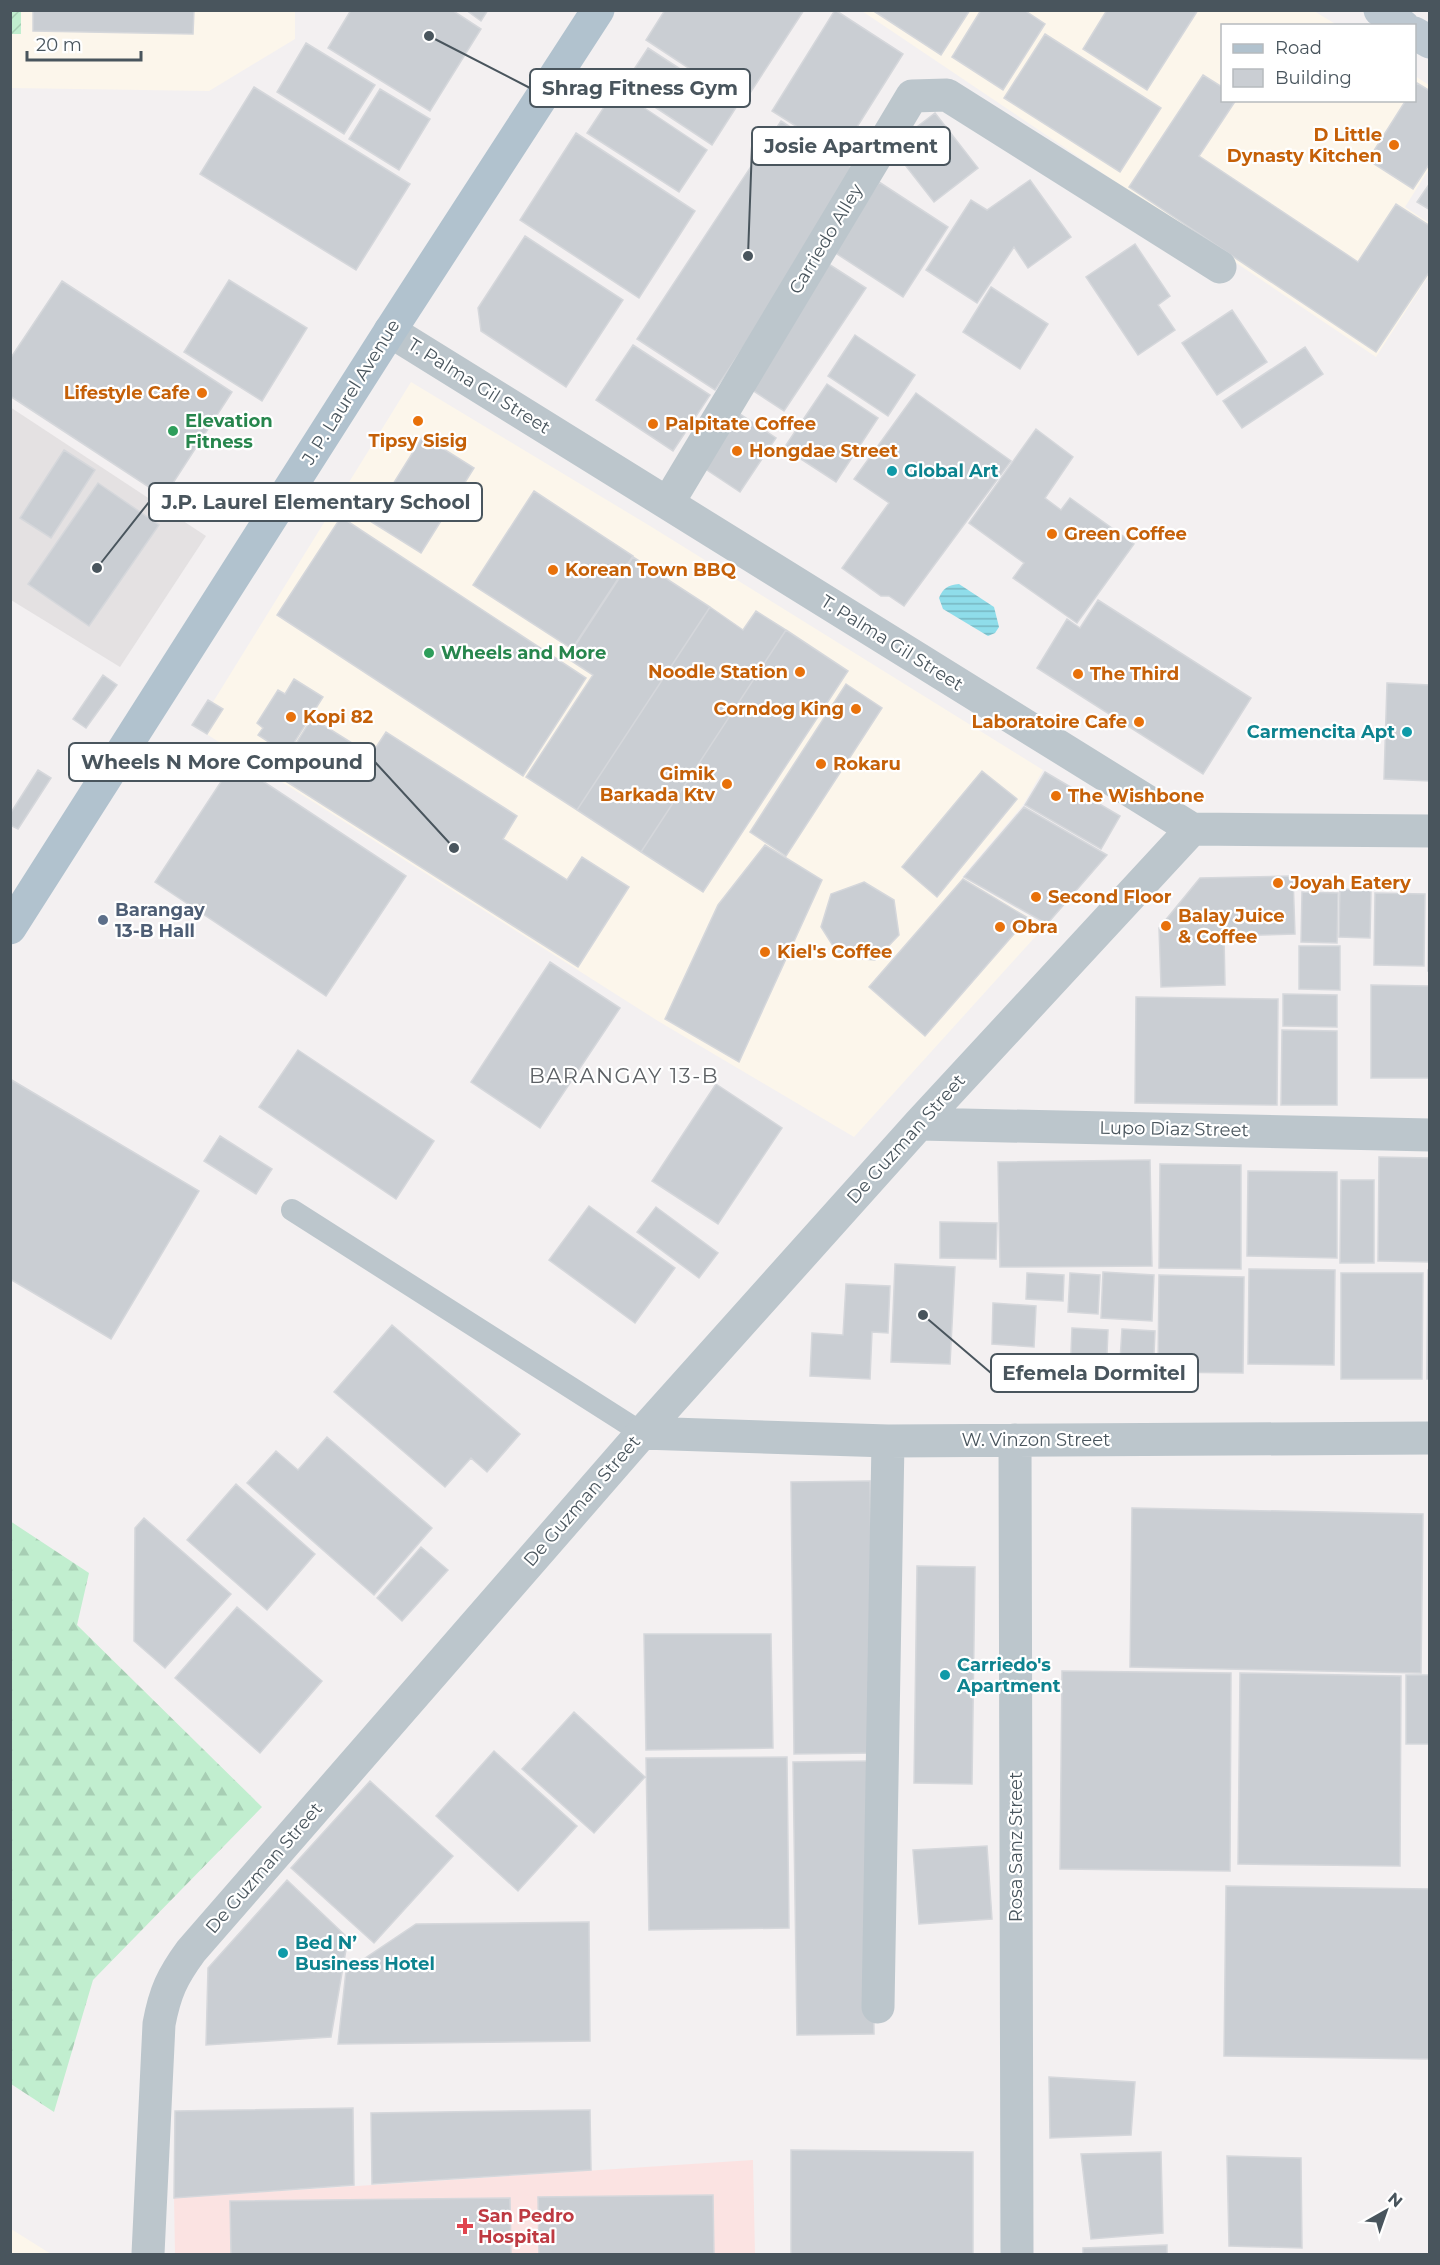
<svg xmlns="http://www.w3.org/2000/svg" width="1440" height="2265" font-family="Montserrat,sans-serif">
<defs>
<pattern id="forest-firs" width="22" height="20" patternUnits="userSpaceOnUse" patternTransform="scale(1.5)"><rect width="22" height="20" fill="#c1eecf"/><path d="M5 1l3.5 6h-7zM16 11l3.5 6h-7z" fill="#a7ceb4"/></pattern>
<pattern id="garden-furrows" width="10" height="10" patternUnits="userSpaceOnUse" patternTransform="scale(1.5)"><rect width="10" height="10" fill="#c1eecf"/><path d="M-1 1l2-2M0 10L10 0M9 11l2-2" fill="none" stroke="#a7ceb4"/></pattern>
<pattern id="water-rules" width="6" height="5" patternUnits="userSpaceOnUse" patternTransform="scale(1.5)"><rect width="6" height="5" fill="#8fddea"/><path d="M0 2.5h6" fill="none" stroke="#77b6c1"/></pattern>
</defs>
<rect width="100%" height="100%" fill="#f3f0f1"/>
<path fill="#fcf6eb" d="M11,11H295V39L209,91L11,88Z
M862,11H1314L1337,25L1222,26V100H1414L1415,76L1429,85V169L1405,207L1429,223V275L1376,357Z
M411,382L650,526L1043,770L1023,805L962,877L1045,926L854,1137L658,1021L197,728Z
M10,2229H11L51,2254H11Z"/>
<path fill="#e4e1e2" d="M10,407L206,536L120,667L11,600Z"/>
<path fill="#fbe3e2" d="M753,2160L755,2254H175L174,2198Z"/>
<path fill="url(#forest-firs)" d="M10,1521L89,1573L77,1625L262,1807L93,1980L54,2112L11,2084Z"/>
<path fill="url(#garden-furrows)" d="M11,10L21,11V34H11Z"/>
<path fill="url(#water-rules)" d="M959,584L994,607L999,627L995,633L988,636L943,609L939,598C943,588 948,585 959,584Z"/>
<path fill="#caced3" stroke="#d5d7db" stroke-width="1.5" d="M33,10H194L193,34L33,31Z
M351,10H452L481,29L430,111L328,48Z
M466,10H488L481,21Z
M665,10H804L743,104L646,40Z
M835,10L903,54L840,154L772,111Z
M872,10H970L941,55Z
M981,10H1024L1045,24L1003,90L952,57Z
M1107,10H1198L1147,90L1083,49Z
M1045,34L1161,108L1120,172L1004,98Z
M306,43L375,85L344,134L277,92Z
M648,48L737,106L712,145L623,86Z
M1203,75L1222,87V100H1236L1199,156L1358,262L1396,204L1430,226V271L1376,352L1129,187Z
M1417,83L1430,91V163L1413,189L1368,160L1406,100H1414V87Z
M254,87L410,184L356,270L200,174Z
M380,89L430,119L399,170L349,139Z
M616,89L707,150L679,192L587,133Z
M935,113L978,168L934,202L891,147Z
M781,121L859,172L715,390L637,339Z
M576,133L695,211L639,298L520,220Z
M1030,180L1071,237L1028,268L1014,247L977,303L926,270L971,200L987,210Z
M879,182L948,227L903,297L834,252Z
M1430,183V210L1417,202Z
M525,236L623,300L566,387L481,331L478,308Z
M1135,244L1170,296L1158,305L1175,330L1138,355L1086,277Z
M827,263L866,288L784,411L746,386Z
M229,280L307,328L262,401L184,352Z
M62,281L232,392L164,497L10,396V359Z
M991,287L1048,324L1020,369L963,332Z
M1232,310L1267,362L1217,395L1182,343Z
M855,335L915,375L888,416L828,376Z
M633,345L710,395L673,451L596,400Z
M1305,347L1323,374L1242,428L1223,401Z
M827,384L878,418L836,482L784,448Z
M916,393L1011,461L904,606L889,596H881L842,568L889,503L854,479Z
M734,410L776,438L740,492L698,464Z
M1036,429L1073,457L1045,498L1061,510L1070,498L1134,544L1077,623L1013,578L1024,563L969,523Z
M423,436L474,468L421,553L370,521Z
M64,450L95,470L51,538L20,518Z
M98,483L159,525L89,626L28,584Z
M534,491L633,556L572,649L473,585Z
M341,517L586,678L523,776L277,615Z
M633,557L710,607L577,810L526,777L593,675L567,658Z
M1098,600L1251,698L1203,774L1037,668L1067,619L1080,628Z
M710,607L743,630L756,611L786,630L641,852L577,810Z
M786,630L848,671L703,892L641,852Z
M103,675L117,685L86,728L73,719Z
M294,679L323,697L287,754L258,735L263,728L257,723L278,690L285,694Z
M1387,683L1430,685V781L1384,779Z
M846,684L882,708L786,856L750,832Z
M208,700L223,709L207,734L192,725Z
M312,718L371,755L386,732L517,816L503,839L567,880L582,857L629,887L578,967L276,775Z
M234,762L406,876L326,996L155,882Z
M38,770L51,778L18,829L10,825V814Z
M982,771L1017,799L937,897L902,867Z
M1045,772L1120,816L1101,849L1025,805Z
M1024,807L1107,855L1047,924L964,877Z
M765,845L822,880L739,1062L665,1019L718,905Z
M1293,876L1295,934L1224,936L1225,985L1161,987L1159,928L1200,878Z
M963,879L1028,918L925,1036L869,987Z
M864,882L894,900L899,935L875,960L840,957L821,927L831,894Z
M1340,889L1371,890L1370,938L1339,937Z
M1302,892L1338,893L1337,943L1301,942Z
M1429,892H1430V971H1428Z
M1375,893L1425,894L1424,966L1374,965Z
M1299,946H1340V990L1299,989Z
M550,962L620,1008L540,1128L471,1082Z
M1371,985L1430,986V1078H1371Z
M1283,994L1337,995V1027L1283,1026Z
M1136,997L1278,999L1277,1105L1135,1103Z
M1282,1030L1337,1031V1105H1281Z
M298,1050L434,1141L396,1199L259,1107Z
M10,1079L199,1191L111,1339L10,1279Z
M716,1084L782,1128L718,1224L652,1181Z
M220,1136L272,1169L256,1194L204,1161Z
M1379,1157L1430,1158V1262L1378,1261Z
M1150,1160L1152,1266L1000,1267L998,1162Z
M1160,1164L1241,1165V1269L1159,1268Z
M1248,1171L1337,1172V1258L1247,1256Z
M1341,1180H1374V1263H1340Z
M589,1206L675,1268L635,1323L549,1260Z
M656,1207L718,1253L699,1278L637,1232Z
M940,1222L997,1223L996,1259L940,1258Z
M895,1264L955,1267L950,1364L891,1362Z
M1249,1269L1335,1270L1334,1365L1248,1364Z
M1428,1270H1430V1379H1427Z
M1103,1272L1154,1275L1152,1321L1101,1318Z
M1027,1273L1064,1275L1063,1301L1026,1299Z
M1070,1273L1100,1275L1098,1314L1068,1312Z
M1341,1273H1423L1422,1379H1341Z
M1159,1275L1244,1277L1243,1373L1158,1372Z
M846,1284L890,1286L888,1333L872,1332L870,1379L810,1376L812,1333L843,1335Z
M993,1303L1036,1306L1034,1347L992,1344Z
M392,1325L520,1434L487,1472L471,1458L445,1487L334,1392Z
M1072,1328L1108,1330L1106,1378L1070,1376Z
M1122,1329L1155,1331L1153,1378L1119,1376Z
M327,1437L432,1528L374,1595L247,1483L276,1451L298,1470Z
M870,1481L874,1753L794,1754L791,1482Z
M236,1484L315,1554L267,1610L187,1540Z
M1132,1508L1423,1514L1421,1673L1130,1667Z
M144,1518L231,1594L165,1668L134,1641L135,1528Z
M421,1547L448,1570L402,1621L377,1598Z
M917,1566L975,1567L972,1784L914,1783Z
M237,1607L322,1681L260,1753L175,1678Z
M644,1634H771L773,1748L646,1750Z
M1062,1671L1231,1673L1230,1871L1060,1869Z
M1240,1673L1401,1676L1400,1866L1238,1864Z
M1406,1675H1430V1744H1406Z
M574,1712L645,1777L594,1833L522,1769Z
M494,1751L577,1826L518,1891L436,1816Z
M787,1757L789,1928L649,1930L646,1758Z
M871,1761L874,2034L797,2035L793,1762Z
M370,1781L453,1856L374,1943L291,1868Z
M987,1846L992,1919L919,1924L913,1850Z
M287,1880L348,1938L331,2037L206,2045L208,1968Z
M1226,1886L1430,1889V2059L1224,2056Z
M589,1922L590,2041L338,2044L346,1971L416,1924Z
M1049,2077L1135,2082L1131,2135L1050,2138Z
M353,2108L354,2185L174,2198L175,2111Z
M590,2110L591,2170L372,2184L371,2113Z
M791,2150L973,2152V2254H791Z
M1161,2152L1163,2233L1091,2239L1081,2154Z
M1227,2156L1301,2158L1302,2248L1229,2246Z
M713,2195L714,2254H539L538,2197Z
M510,2198L511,2254H231L230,2201Z
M1167,2245V2254H1083V2248Z"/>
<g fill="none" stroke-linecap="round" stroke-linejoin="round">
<path stroke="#bcc6cc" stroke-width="22" d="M292,1210L642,1433"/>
<path stroke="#bcc6cc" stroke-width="33" d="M390,331L1192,829L1430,831
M668,503L912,96L947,95L1220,267
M919,1124L1430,1135
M642,1433L888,1441L1430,1438
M1015,1440L1017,2254
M878,2007L888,1441
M148,2254L159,2024C165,1992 172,1977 191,1951L642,1433L919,1124L1192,829"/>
<path stroke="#bdc8d1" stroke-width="33" d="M1380,10L1403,26
M1414,33L1430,42"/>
<path stroke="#b1c2ce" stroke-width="33" d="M10,928L390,331L598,10"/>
</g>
<g fill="#e8710a" stroke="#fff" stroke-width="2">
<circle cx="1394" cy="145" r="6"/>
<circle cx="202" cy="393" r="6"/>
<circle cx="418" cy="421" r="6"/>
<circle cx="653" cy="424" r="6"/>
<circle cx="737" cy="451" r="6"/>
<circle cx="1052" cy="534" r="6"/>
<circle cx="553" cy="570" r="6"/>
<circle cx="800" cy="672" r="6"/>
<circle cx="1078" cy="674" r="6"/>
<circle cx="856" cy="709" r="6"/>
<circle cx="291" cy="717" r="6"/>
<circle cx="1139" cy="722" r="6"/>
<circle cx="821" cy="764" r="6"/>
<circle cx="727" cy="784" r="6"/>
<circle cx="1056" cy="796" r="6"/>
<circle cx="1278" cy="883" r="6"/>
<circle cx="1036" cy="897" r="6"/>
<circle cx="1166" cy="926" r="6"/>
<circle cx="1000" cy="927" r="6"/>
<circle cx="765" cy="952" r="6"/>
</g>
<g fill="#2e9e5b" stroke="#fff" stroke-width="2">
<circle cx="173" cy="431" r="6"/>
<circle cx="429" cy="653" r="6"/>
</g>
<g fill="#0f9aa8" stroke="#fff" stroke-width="2">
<circle cx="892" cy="471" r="6"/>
<circle cx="1407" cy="732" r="6"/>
<circle cx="945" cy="1675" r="6"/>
<circle cx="283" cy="1953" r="6"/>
</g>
<circle fill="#5c6f8a" stroke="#fff" stroke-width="2" cx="103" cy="920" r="6"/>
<path fill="#e0444e" stroke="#fff" stroke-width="2" d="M462 2217h6v6h6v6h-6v6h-6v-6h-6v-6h6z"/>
<g text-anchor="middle" stroke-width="4.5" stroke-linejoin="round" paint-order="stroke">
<g font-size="18" font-weight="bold" fill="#c56008" stroke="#fff" text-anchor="start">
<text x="1382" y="141" text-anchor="end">D Little<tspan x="1382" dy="21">Dynasty Kitchen</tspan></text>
<text x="190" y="399" text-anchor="end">Lifestyle Cafe</text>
<text x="665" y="430">Palpitate Coffee</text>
<text x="418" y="447" text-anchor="middle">Tipsy Sisig</text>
<text x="749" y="457">Hongdae Street</text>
<text x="1064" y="540">Green Coffee</text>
<text x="565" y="576">Korean Town BBQ</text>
<text x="788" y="678" text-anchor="end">Noodle Station</text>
<text x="1090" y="680">The Third</text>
<text x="844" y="715" text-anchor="end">Corndog King</text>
<text x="303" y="723">Kopi 82</text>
<text x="1127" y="728" text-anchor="end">Laboratoire Cafe</text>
<text x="833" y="770">Rokaru</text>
<text x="715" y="780" text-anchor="end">Gimik<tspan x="715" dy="21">Barkada Ktv</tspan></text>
<text x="1068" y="802">The Wishbone</text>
<text x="1290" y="889">Joyah Eatery</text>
<text x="1048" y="903">Second Floor</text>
<text x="1178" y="922">Balay Juice<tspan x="1178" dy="21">&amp; Coffee</tspan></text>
<text x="1012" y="933">Obra</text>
<text x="777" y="958">Kiel's Coffee</text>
</g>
<g font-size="18" fill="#49555d" stroke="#fff">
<text transform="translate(826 239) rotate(-59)" y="6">Carriedo Alley</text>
<text transform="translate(479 386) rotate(32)" y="6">T. Palma Gil Street</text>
<text transform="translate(351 392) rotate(-58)" y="6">J. P. Laurel Avenue</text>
<text transform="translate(892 643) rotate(32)" y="6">T. Palma Gil Street</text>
<text transform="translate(1174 1129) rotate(1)" y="6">Lupo Diaz Street</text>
<text transform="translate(906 1139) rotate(-48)" y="6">De Guzman Street</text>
<text x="1036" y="1446">W. Vinzon Street</text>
<text transform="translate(582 1501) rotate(-49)" y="6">De Guzman Street</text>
<text transform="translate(1016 1847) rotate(-90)" y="6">Rosa Sanz Street</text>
<text transform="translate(264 1868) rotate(-49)" y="6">De Guzman Street</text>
</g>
<g font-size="18" font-weight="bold" fill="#27864d" stroke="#fff" text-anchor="start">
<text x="185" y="427">Elevation<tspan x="185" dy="21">Fitness</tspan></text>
<text x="441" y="659">Wheels and More</text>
</g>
<g font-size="18" font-weight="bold" fill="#0d838f" stroke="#fff" text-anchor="start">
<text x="904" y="477">Global Art</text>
<text x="1395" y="738" text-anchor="end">Carmencita Apt</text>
<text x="957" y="1671">Carriedo's<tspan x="957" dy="21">Apartment</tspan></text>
<text x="295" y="1949">Bed N’<tspan x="295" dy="21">Business Hotel</tspan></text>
</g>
<g font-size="18" font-weight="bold" fill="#4e5e75" stroke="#fff" text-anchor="start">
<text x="115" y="916">Barangay<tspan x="115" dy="21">13-B Hall</tspan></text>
</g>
<g font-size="18" font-weight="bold" fill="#be3a42" stroke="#fff" text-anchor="start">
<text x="478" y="2222">San Pedro<tspan x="478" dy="21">Hospital</tspan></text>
</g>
<g font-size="21" letter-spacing="1.5" fill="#5d6165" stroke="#fff">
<text x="624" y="1083">BARANGAY 13-B</text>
</g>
</g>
<path fill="none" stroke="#49555d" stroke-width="2" d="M429 36L530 88M748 256L752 146M97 568L149 502M454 848L375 762M923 1315L991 1373"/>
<g fill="#49555d" stroke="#fff" stroke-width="2">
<circle cx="429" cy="36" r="6"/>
<circle cx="748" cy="256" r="6"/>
<circle cx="97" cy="568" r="6"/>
<circle cx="454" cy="848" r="6"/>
<circle cx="923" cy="1315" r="6"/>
</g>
<g fill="#fff" stroke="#49555d" stroke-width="2">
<rect x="530" y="69" width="220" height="38" rx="6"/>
<rect x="752" y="127" width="198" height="38" rx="6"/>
<rect x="149" y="483" width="333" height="38" rx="6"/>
<rect x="69" y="743" width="306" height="38" rx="6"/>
<rect x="991" y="1354" width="207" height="38" rx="6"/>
</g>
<g font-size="20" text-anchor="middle" font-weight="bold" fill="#49555d">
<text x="640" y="95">Shrag Fitness Gym</text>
<text x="851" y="153">Josie Apartment</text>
<text x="316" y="509">J.P. Laurel Elementary School</text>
<text x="222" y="769">Wheels N More Compound</text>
<text x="1094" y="1380">Efemela Dormitel</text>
</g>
<rect width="1440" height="2265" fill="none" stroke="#49555d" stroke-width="24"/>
<rect x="1221" y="24" width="195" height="78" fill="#ffffff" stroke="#b6bbbe" stroke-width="1.5"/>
<rect x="1233" y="44" width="30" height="9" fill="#b1c2ce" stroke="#b6bbbe" stroke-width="1.5"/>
<text x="1275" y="54" font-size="18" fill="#49555d">Road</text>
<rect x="1233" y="69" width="30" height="18" fill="#caced3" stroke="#b6bbbe" stroke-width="1.5"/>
<text x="1275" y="84" font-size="18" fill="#49555d">Building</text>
<g transform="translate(1386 2211) rotate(40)" stroke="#ffffff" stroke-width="4.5" paint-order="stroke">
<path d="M0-4.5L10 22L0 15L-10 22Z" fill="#49555d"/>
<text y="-9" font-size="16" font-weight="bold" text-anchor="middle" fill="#49555d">N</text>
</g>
<path d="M27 51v9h114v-9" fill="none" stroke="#49555d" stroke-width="3"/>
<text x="36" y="51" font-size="18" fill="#49555d" stroke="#ffffff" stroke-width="4.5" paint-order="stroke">20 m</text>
</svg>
